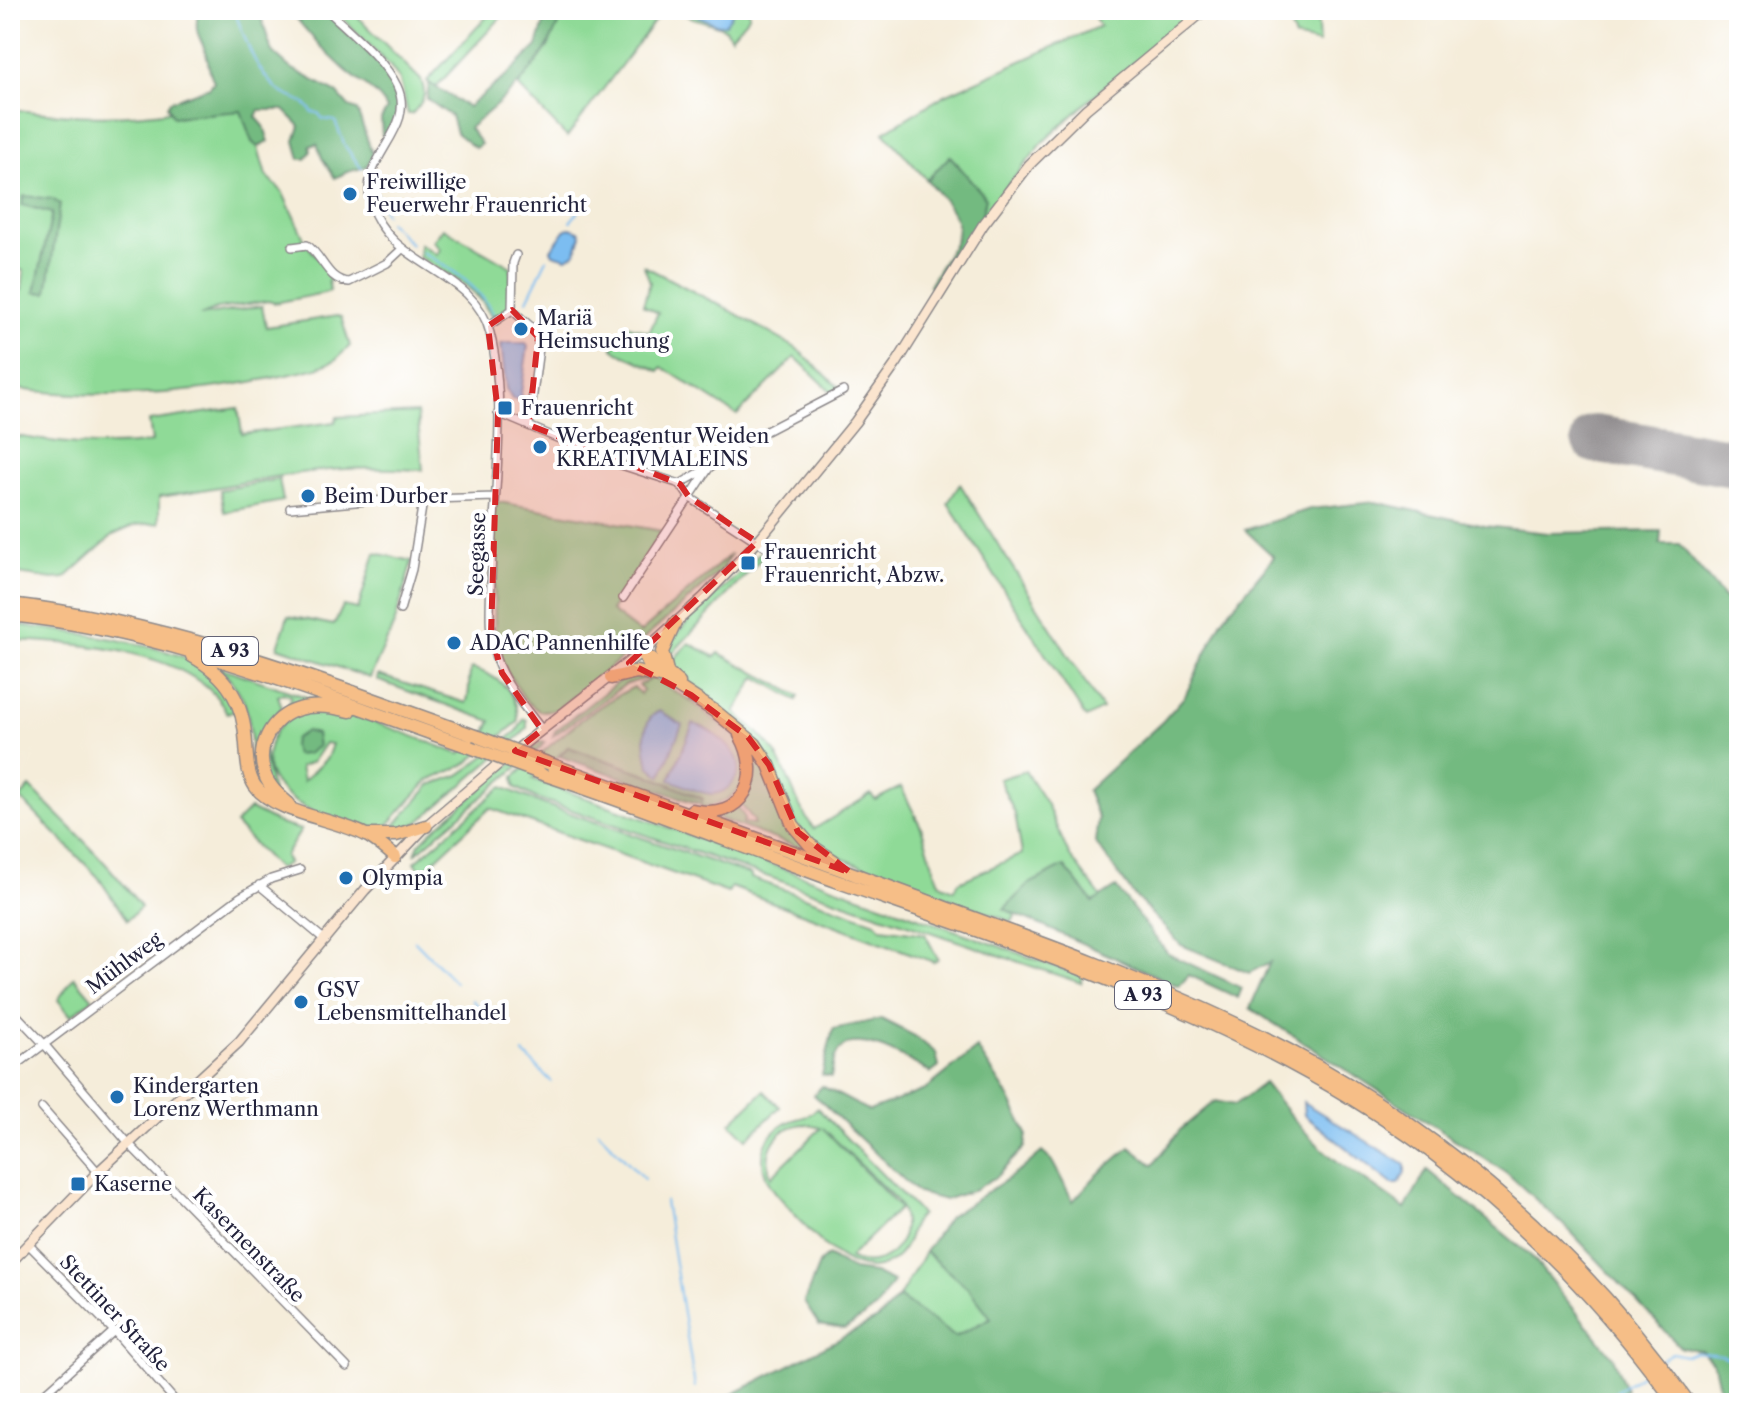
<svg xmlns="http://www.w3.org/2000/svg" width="1749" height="1413" font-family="'Libre Caslon Text',serif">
<rect width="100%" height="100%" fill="#fff"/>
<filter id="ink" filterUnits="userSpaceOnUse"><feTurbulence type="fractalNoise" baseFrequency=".0125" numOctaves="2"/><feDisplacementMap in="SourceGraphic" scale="16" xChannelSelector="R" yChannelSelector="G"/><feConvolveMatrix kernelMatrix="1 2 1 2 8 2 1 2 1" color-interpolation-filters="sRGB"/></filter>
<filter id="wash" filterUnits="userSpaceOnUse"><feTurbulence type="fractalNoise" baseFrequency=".006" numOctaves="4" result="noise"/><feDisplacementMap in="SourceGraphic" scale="32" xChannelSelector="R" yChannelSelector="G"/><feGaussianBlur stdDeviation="1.8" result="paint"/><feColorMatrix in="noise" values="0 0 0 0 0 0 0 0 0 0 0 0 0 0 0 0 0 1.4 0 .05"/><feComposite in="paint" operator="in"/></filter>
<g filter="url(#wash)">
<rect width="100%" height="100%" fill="#f5edda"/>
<path fill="#8fda97" stroke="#587e69" stroke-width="2" fill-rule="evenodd" d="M335,10H351L421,80C428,95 422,103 412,114H408L400,80L390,66Z
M493,10H508L435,88L427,81Z
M563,10H663L567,137L518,86L548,47Z
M691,10H749V16L731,37L724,28L687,16Z
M1090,10H1121L1125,14L1135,10H1198L1104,87L1044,141L981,219L985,197L951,157L927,180L884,132L945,95L1100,26Z
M1284,10H1317L1319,44L1295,38Z
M10,109C61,116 118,119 170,111L174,117L241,110L252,142L258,147L266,176L282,191L307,245L334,278L328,280L330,291L324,293L275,303L268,301L217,309L200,316L262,306L266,327L337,316L341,317L350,346L334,361L317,368C215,393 115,403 10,388V287L22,290L24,271L10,267Z
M443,228L511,267V305L499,315L491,316L482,301L467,286L419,257L420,244L437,254L440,249L433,241Z
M644,266L731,311L796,348L843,391L835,395L795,357L737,415L662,367L659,371L618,352L613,348L625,325L649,332L658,313L643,305L650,282Z
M238,408L242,434L335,422L337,417L417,413L423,470C388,469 353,467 318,471C266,476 212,490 159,497V523L136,525L113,535L65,578L53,579L10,573V435C57,443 104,449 152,442L149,421Z
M279,479L283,501L224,512L220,490Z
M960,484L1102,709L1086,718L948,503Z
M493,501L662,531L611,611L640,633L731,554L721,570L705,585L627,654L556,710L539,711L527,702L515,684L506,670L495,641Z
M375,553L412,561L395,622L370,678L278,647L288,616L334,625L343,606L358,609Z
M759,553L763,554L761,559L666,660C664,630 740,579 759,553Z
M10,624C56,630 174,643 209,670C220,679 229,697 238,710L227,713C195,648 73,643 10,640Z
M689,643L715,657L719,653L799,696L797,700L756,677L735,712C749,725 766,738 776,754C791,780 795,804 814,829L871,794L875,800L901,787L921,827L938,880L942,885L954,890L959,882L1022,854L1015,814L999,779L1025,771L1046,803L1069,855L1101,897L1093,903L1005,909L1016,914L1012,922L830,854L798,828L753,737L668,665Z
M217,666L323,703L288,708L291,696L283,693L278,696L282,707L261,740L273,796C242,764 257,746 246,708C241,690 229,678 217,666Z
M472,668C498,676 519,692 518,722L465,765L428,781L383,830C340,825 248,800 271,741C277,725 290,715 308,712C346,705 422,741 460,754L488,731L487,730L491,721L377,680L378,675L466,703C472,691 466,678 472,668ZM325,743L332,744L327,758L303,781L300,767L312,762Z
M633,676L648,678L626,684L553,736L555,731L618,682Z
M653,678L691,701L741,741L746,780C733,798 723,805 701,807L702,798L646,774L568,747L533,779L1032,958L1083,977L1081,983L536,798L515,787L514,777C551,745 589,708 634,687L640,694L643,690L639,685ZM693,724L703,727L736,756L735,779C716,802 692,790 670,779Z
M524,719L527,720V728L522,734L419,822L404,829L390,831L430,785L459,775L472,766L517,731Z
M542,741L545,742L540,748L415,854L419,844L430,833L503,770Z
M755,751L767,772L785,820L811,852L709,815L737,806L745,818L743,823L754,824V820L741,805Z
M30,787C69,826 109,863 141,907L127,920L98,877L20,798Z
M502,787L543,804L751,875V878L876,922L882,928L925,934L938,959L934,962L731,887L728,893L490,808L422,872L415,862Z
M250,809L280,824L301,830L285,856L288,863L278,869L235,824Z
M74,977L93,999L71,1016L58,1000Z
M764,1091L780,1107L747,1139L731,1123Z
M817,1108L921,1214C907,1228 912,1242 898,1256C855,1297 803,1222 776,1193C758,1172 757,1141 783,1125C798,1115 804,1122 817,1108ZM805,1124L821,1128L771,1177C762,1150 777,1126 805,1124ZM823,1128L896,1200C920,1233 887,1277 849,1258L900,1208Z
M925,1252L968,1288L992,1317L955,1337L899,1297Z"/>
<path fill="#73ba80" stroke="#4a6e5e" stroke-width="2" d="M198,10H259L272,52L289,67L337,93L349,107L357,110L373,156L366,167L347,172L335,178L322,158L317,144L310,146L311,151L306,159H300L295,141L300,126L284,110H259L256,117L264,126L269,142L258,147L252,142L241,111L173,117L167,106L170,101L210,87L214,81C207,68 210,68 207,56C200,32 194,40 198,10Z
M290,10H323C346,32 401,75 399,108C398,120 392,128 386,137L382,135L381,119L387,109C378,90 356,81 341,66C322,49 305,30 290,10Z
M548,10H563C548,62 510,95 469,128L481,144L475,148L456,133L451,116L427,99L429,83L468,107L505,77L537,46Z
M950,156L986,198L981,219L936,291L929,285C961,230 973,232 927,180Z
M24,196L52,199L60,204L47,293L35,292L52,213L22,205Z
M1375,502L1485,526L1548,533L1661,531L1660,544H1679L1725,599L1739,600V1403H1726L1721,1396L1714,1364L1701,1350L1681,1348L1571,1232L1507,1173L1250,1008L1270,962L1249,973L1181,945L1133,894L1095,842L1098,818L1087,791L1163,721L1185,696L1222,620L1274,557L1245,530L1310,509Z
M306,731L316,734L318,746L307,754L295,755L293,746L294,739Z
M568,747L646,774L703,799L701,805L559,756Z
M1064,866L1093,902L1116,887L1168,954L1242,988L1238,998L1189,975L1179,986L1004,909L1029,884Z
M881,1019L915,1036L936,1053L939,1067L931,1073C911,1062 849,1021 835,1058C833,1064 832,1071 831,1077L822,1075L833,1029Z
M977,1048L1009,1097L1027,1134L1025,1147L997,1176L974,1190L945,1200L918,1193L814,1095L822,1086L869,1111L925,1090Z
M1264,1083C1286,1110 1309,1140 1337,1161C1360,1177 1383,1192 1405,1209L1427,1170L1530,1255L1613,1357L1626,1390L1612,1403H716L878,1319L899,1297L955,1337L991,1318L968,1288L925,1252L949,1217L1021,1170L1042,1152L1052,1161L1073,1201L1096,1176L1130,1147L1153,1165L1180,1130L1215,1101L1235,1105Z
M827,1256L853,1270L874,1273L893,1282L876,1308L845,1329L819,1325L804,1302L820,1262Z"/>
<path fill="#7cbdf1" stroke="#4f7096" stroke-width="2" d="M699,10H735L725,24L718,25L696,15Z
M570,228L579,231L581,235L576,252L567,258L553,254L551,250L566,229Z
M507,343H526L528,346L520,400L512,399L506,389L501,344Z
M660,711L682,725L661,776L649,766C645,748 639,719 660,711Z
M693,724C707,726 730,745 737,758C744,774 728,794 712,794C698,794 683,784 670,780Z
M1303,1102L1405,1165V1172L1399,1184H1392L1304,1115Z"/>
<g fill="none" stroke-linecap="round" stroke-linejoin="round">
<path stroke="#7cbdf1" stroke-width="2" d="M234,10C245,38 254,69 277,89C288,99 305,98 312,112L318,113L323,119L335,121L345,146L362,169
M692,14L694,10
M376,193L385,214
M389,222L411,244
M570,222L591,196
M422,252C451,269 476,283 493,313
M527,300L547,259
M415,941L455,982
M472,1000L495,1023
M523,1053L551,1081
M598,1131L644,1179
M665,1201L695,1387
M1662,1359L1672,1353L1686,1356L1696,1352L1721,1355L1739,1364
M1599,1403L1645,1372"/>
<path stroke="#8c888a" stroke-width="48" d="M1595,439L1739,464"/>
</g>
</g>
<g filter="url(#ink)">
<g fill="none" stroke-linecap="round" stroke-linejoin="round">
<defs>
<path id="street" d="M327,10C348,30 385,60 397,86C418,130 357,158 371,204C390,268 474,268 490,333C509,407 492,503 491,581C490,607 488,634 496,659C505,686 526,708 542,730
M292,247L307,245C323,256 327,281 349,282L387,263L402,249
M512,310L513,263L516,255
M488,326L512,310L537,332L539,348L529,425
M498,413L618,464L680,484
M680,484L689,497L772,551
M680,484L706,469
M290,508L366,501L495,497
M623,598L709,468L749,440L843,391
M400,610L412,569L423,501
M259,885L325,940
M10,1008L44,1044L129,1144L347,1367
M10,1070L240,897L271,879L300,870
M42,1108L98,1172
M29,1245L114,1331L177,1403
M34,1403L114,1331"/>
<path id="secondary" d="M10,1263L98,1172L239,1042L365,890L426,826L502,761L654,642L704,597L757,542L855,422L896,364L983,225L1029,165L1086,109L1205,10"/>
<path id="highway" d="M10,604C174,623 327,683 481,738
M10,615C170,631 319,695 470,747
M642,652L652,670L716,712L755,744L769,765L793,825L810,845L834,861
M642,652L679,683
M192,656C228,676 244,703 246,744C247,758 247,774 255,786C274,813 336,819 366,835C376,840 386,849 395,857
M667,671L662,652L675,623
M611,678L637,672L656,676
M550,764C682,812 815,859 946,908C1045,944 1144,980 1238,1025C1419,1110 1574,1240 1689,1403
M540,773C641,806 739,846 839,882C1042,953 1256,1022 1430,1151C1523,1221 1608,1308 1675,1403
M289,804C280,796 269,787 265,775C255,747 271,717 299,709C315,704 334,707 350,711
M692,810C744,822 764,776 740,735
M367,835H396L426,826"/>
</defs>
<use href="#street" stroke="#8c888a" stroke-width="10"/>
<use href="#secondary" stroke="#8c888a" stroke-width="12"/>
<use href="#highway" stroke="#8c888a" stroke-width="15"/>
<use href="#street" stroke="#fff" stroke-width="7"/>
<use href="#secondary" stroke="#fbe5cf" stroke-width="9"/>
<use href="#highway" stroke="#f6be87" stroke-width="12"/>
<defs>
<path id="highway-bridge" d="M481,738L550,764
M470,747L540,773"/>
</defs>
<use href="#highway-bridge" stroke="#8c888a" stroke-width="15" stroke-linecap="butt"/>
<use href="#highway-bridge" stroke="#f6be87" stroke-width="12"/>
</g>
</g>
<path fill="#d62828" fill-opacity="0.2" stroke="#d62828" stroke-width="6" stroke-dasharray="16 10" stroke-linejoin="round" d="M512,310L538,337L529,425L680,484L689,497L757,542L629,663L691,695L748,737L769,765L798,832L851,873L515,751L542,730L502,673L491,634L498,413L488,326Z"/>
<g fill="#1f6fb2" stroke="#fff" stroke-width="3">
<circle cx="350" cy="194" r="8"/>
<circle cx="521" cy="329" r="8"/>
<rect x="497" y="400" width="16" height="16" rx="4"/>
<circle cx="540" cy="447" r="8"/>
<circle cx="308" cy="496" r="8"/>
<rect x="740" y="555" width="16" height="16" rx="4"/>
<circle cx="454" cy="643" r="8"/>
<circle cx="346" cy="878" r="8"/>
<circle cx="301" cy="1002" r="8"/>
<circle cx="117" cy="1097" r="8"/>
<rect x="70" y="1176" width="16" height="16" rx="4"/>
</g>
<g text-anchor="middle" stroke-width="8" stroke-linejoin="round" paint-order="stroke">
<g fill="#fff" stroke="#646476" stroke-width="2">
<rect x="202" y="637" width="56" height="28" rx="6"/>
<rect x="1115" y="981" width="56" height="28" rx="6"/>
</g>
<g font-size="18" font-weight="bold" fill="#22223b">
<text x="230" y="657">A 93</text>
<text x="1143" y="1001">A 93</text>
</g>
<g font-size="20" fill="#22223b" stroke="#fff" text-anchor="start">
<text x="366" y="189">Freiwillige<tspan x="366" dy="23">Feuerwehr Frauenricht</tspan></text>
<text x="537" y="325">Mariä<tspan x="537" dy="23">Heimsuchung</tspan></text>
<text x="521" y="415">Frauenricht</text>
<text x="556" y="443">Werbeagentur Weiden<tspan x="556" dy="23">KREATIVMALEINS</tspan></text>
<text x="324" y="503">Beim Durber</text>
<text x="764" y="559">Frauenricht<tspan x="764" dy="23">Frauenricht, Abzw.</tspan></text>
<text x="470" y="650">ADAC Pannenhilfe</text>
<text x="362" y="885">Olympia</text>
<text x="317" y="997">GSV<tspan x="317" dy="23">Lebensmittelhandel</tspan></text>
<text x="133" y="1093">Kindergarten<tspan x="133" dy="23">Lorenz Werthmann</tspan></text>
<text x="94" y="1191">Kaserne</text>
</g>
<g font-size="20" fill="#22223b" stroke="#fff">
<text transform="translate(477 554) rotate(-88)" y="7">Seegasse</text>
<text transform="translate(124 963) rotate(-37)" y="7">Mühlweg</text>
<text transform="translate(249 1245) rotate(46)" y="7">Kasernenstraße</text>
<text transform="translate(115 1313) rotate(47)" y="7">Stettiner Straße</text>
</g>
</g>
<rect width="1749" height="1413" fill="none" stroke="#fff" stroke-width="40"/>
</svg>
